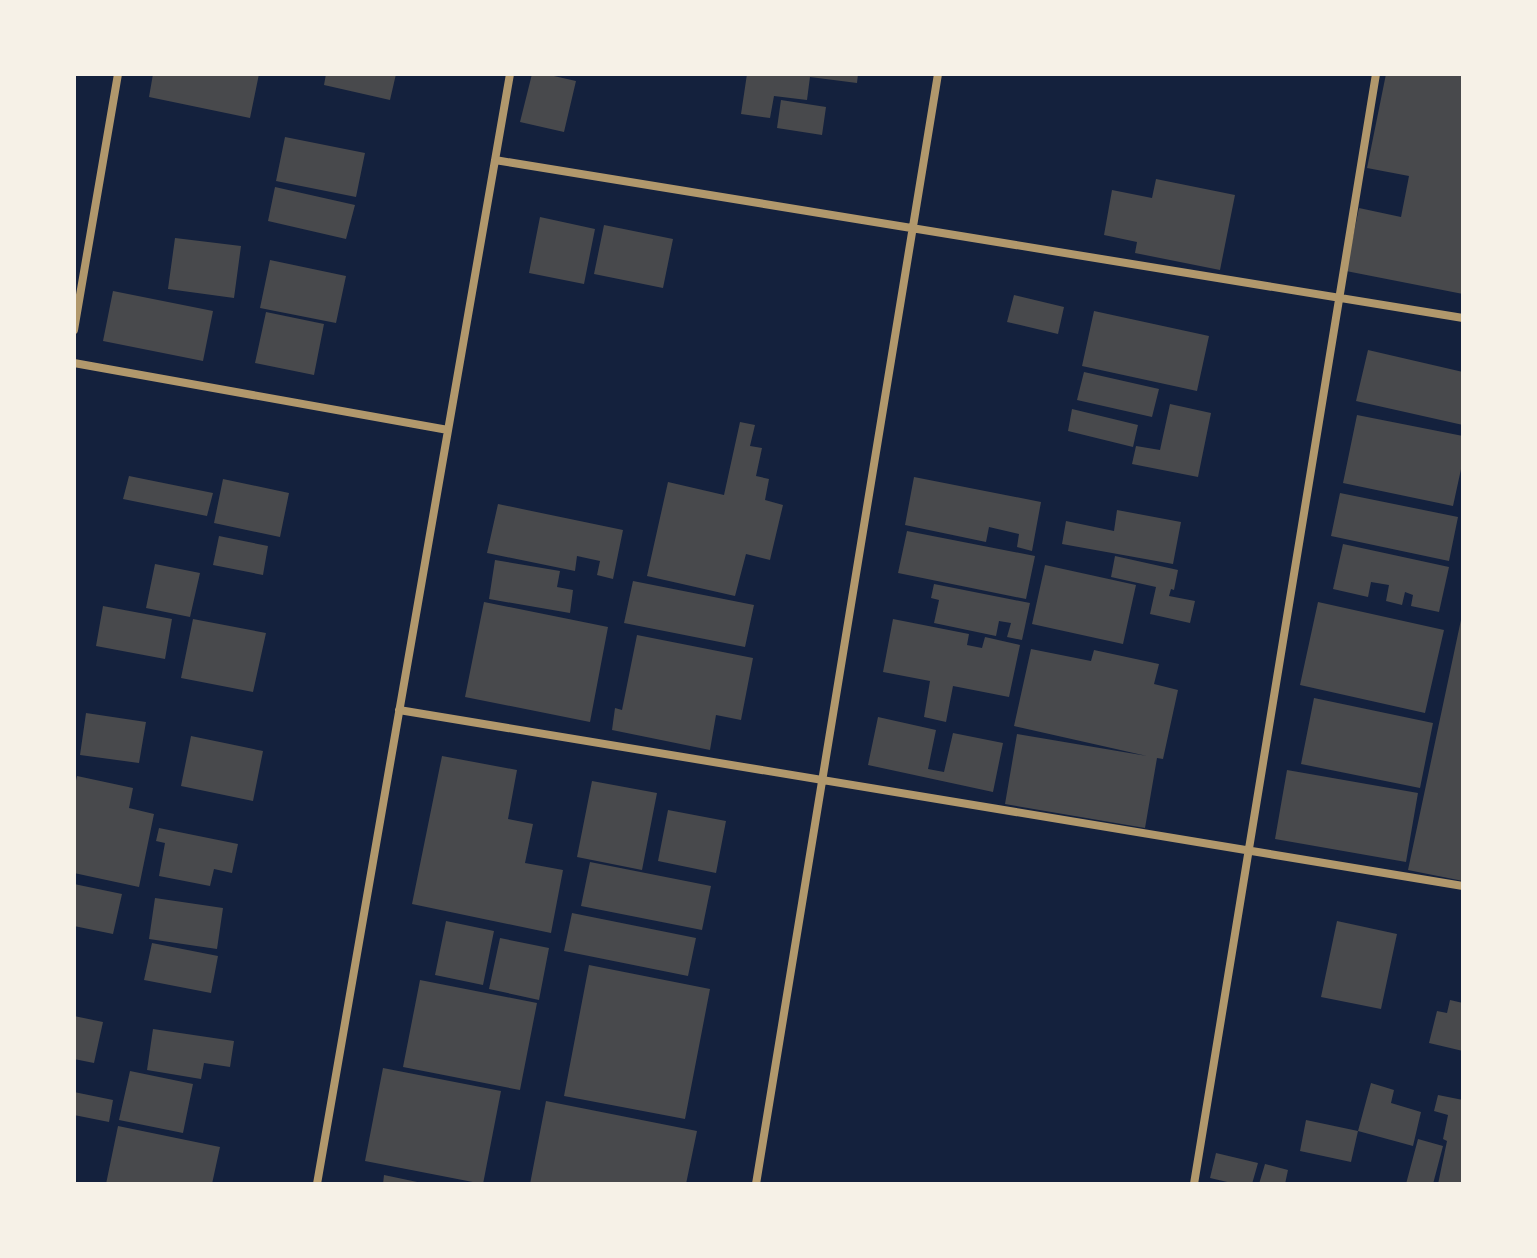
<svg xmlns="http://www.w3.org/2000/svg" width="1537" height="1258" font-family="Rubik,sans-serif">
<rect width="100%" height="100%" fill="#14213d"/>
<path fill="#48494c" d="M153,74H259L250,118L149,97Z
M326,74H396L390,100L324,85Z
M532,74H545L576,81L564,132L520,122Z
M747,74H858L857,83L810,77L807,100L774,96L770,118L741,114Z
M1386,74H1463V294L1346,271L1359,208L1401,217L1409,176L1367,168Z
M781,100L826,107L822,135L777,128Z
M285,137L365,153L356,197L276,181Z
M1156,179L1235,195L1220,270L1135,253L1137,242L1104,235L1112,190L1152,198Z
M275,187L355,205L346,239L268,221Z
M540,217L595,229L584,284L529,273Z
M604,225L673,239L663,288L594,274Z
M175,238L241,246L234,298L168,289Z
M270,260L346,276L336,323L260,308Z
M113,291L213,311L203,361L103,341Z
M1014,295L1064,307L1058,334L1007,322Z
M1094,311L1209,336L1197,391L1082,366Z
M266,312L324,324L314,375L255,363Z
M1368,350L1463,372V425L1356,401Z
M1084,372L1159,389L1152,417L1077,400Z
M1170,404L1211,413L1198,477L1132,464L1136,446L1160,450Z
M1072,409L1138,425L1133,447L1068,431Z
M1357,415L1463,436V460L1453,506L1343,483Z
M740,422L755,425L750,446L762,448L756,476L769,479L765,500L783,505L770,560L746,554L735,596L647,576L668,482L724,495Z
M129,476L213,493L207,516L123,499Z
M914,477L1041,502L1032,551L1017,547L1019,534L989,527L986,542L905,525Z
M223,479L289,493L280,537L214,523Z
M1340,493L1458,517L1449,561L1331,536Z
M498,504L623,530L613,579L597,575L600,561L577,556L575,571L487,553Z
M1117,510L1181,522L1173,564L1062,544L1066,521L1114,531Z
M907,531L1035,556L1026,599L898,573Z
M219,536L268,546L263,575L213,565Z
M1343,544L1449,567L1439,612L1411,606L1413,595L1405,592L1402,605L1386,601L1389,585L1371,582L1368,597L1333,589Z
M1115,556L1178,570L1174,590L1171,589L1169,596L1195,601L1190,623L1150,614L1156,587L1111,577Z
M495,560L560,571L557,587L573,590L570,613L489,599Z
M155,564L200,573L190,617L146,608Z
M1045,565L1136,585L1123,644L1032,624Z
M633,581L754,605L745,647L624,623Z
M934,584L1030,603L1022,640L1007,637L1011,623L999,621L996,636L934,623L939,600L931,598Z
M484,602L608,627L590,722L465,697Z
M1318,602L1444,630L1425,713L1300,685Z
M103,606L172,619L165,659L96,646Z
M1462,615H1463V881L1408,870Z
M193,619L266,633L253,692L181,678Z
M893,619L969,634L967,645L982,648L985,637L1020,645L1009,697L953,686L946,722L924,717L930,681L883,672Z
M637,635L753,658L741,720L716,715L710,750L612,730L615,708L622,710Z
M1031,649L1091,661L1094,650L1159,664L1154,684L1178,690L1163,759L1157,758L1145,828L1005,804L1017,734L1147,756L1014,726Z
M1314,698L1433,723L1420,788L1301,764Z
M86,713L146,722L139,763L80,755Z
M878,717L936,730L928,769L944,772L953,733L1003,743L993,792L868,765Z
M191,736L263,751L253,801L181,786Z
M442,756L517,770L508,819L533,824L525,863L563,870L551,933L412,904Z
M1287,770L1418,793L1406,862L1275,839Z
M77,776L133,788L129,808L154,814L139,887L74,873V790Z
M592,781L657,793L642,870L577,857Z
M668,810L726,821L716,873L658,861Z
M159,828L238,844L232,873L214,869L210,886L159,876L165,843L156,841Z
M590,862L711,886L702,930L581,906Z
M74,884L122,894L113,934L74,926Z
M155,898L223,908L217,949L149,939Z
M572,913L696,938L688,976L564,951Z
M446,921L494,931L483,985L435,975Z
M1337,921L1397,934L1381,1009L1321,997Z
M500,938L549,948L539,1000L489,989Z
M152,943L218,956L211,993L144,980Z
M589,965L710,989L685,1119L564,1096Z
M420,980L537,1003L520,1090L403,1067Z
M1450,1000L1463,1003V1051L1429,1043L1437,1011L1447,1013Z
M74,1016L103,1022L94,1063L74,1059Z
M153,1029L234,1041L230,1067L204,1063L201,1079L147,1070Z
M383,1068L501,1091L483,1184L365,1161Z
M130,1071L193,1084L183,1133L119,1120Z
M1371,1083L1394,1090L1391,1103L1421,1112L1413,1146L1358,1131Z
M74,1092L113,1100L109,1122L74,1115Z
M1438,1095L1463,1100V1184H1438L1447,1141L1443,1139L1448,1115L1434,1111Z
M546,1101L697,1131L686,1184H530Z
M1306,1120L1358,1131L1351,1162L1300,1151Z
M118,1126L220,1147L212,1184H106Z
M1418,1139L1443,1146L1433,1184H1406Z
M1216,1153L1258,1163L1252,1184H1236L1210,1178Z
M1265,1164L1288,1170L1285,1184H1259Z
M384,1175L422,1183V1184H383Z"/>
<g fill="none" stroke-linecap="round" stroke-linejoin="round">
<path stroke="#b1986c" stroke-width="8" d="M495,160L1463,318
M74,330L118,74
M74,363L448,430
M399,710L1463,886
M317,1184L510,74
M756,1184L938,74
M1194,1184L1376,74"/>
</g>
<rect width="1537" height="1258" fill="none" stroke="#f6f1e7" stroke-width="152"/>
</svg>
